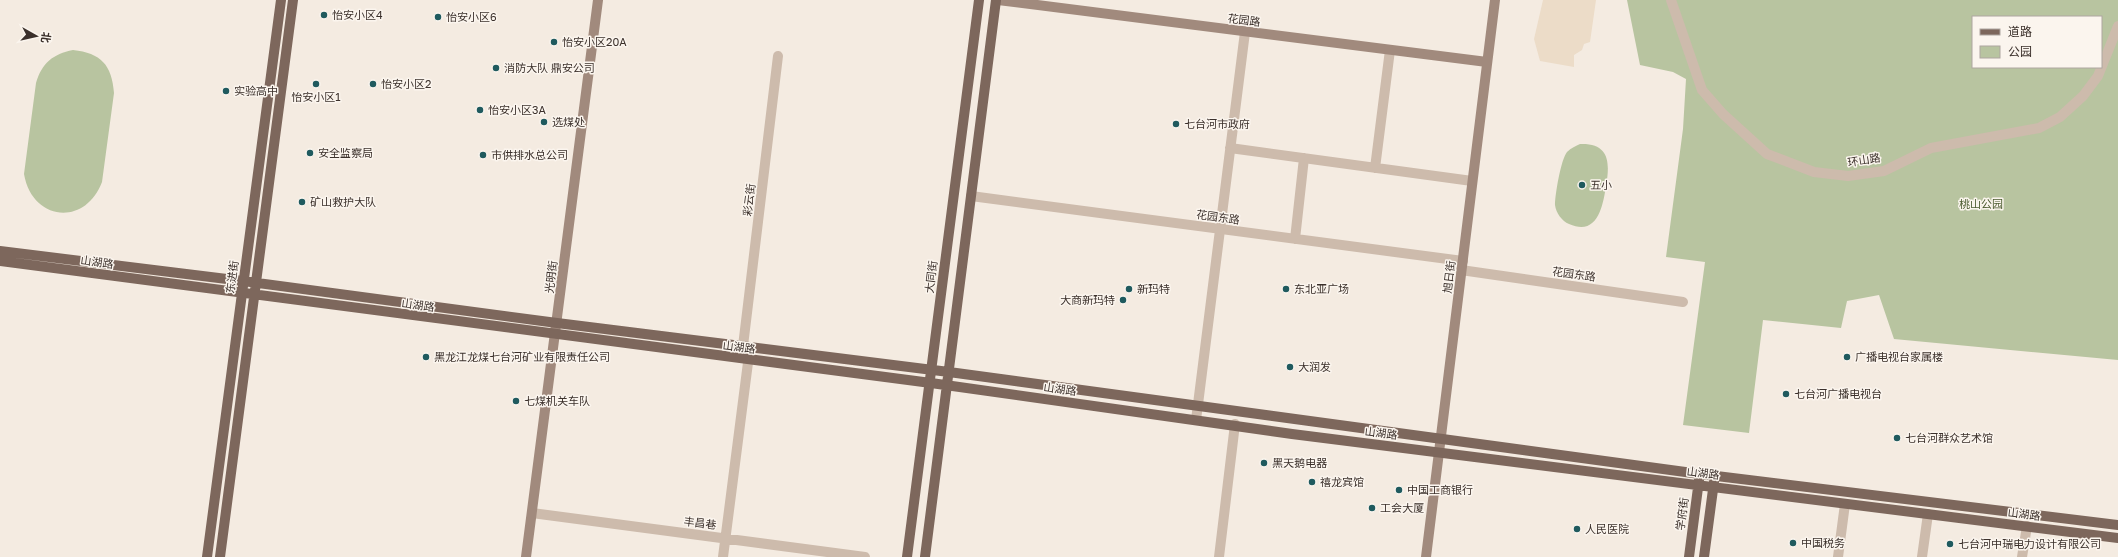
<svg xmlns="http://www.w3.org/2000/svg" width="2118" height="557" font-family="'Golos Text','Noto Sans SC',sans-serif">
<rect width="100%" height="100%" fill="#f4ebe1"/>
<path fill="#b8c4a0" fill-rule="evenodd" d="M1627,0H2118V360L1894,339L1879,295L1847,301L1841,328L1763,320L1749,433L1683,425L1705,262L1666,257L1683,129L1686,79L1673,72L1640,65ZM1973,17H2101V67H1973Z
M73,50C101,53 112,65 114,93L102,182C85,227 32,221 24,174L36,83C42,63 53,54 73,50Z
M1580,144C1610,143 1610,163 1606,186C1603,205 1598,237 1569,224C1562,221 1556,213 1555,205C1555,195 1561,159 1567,152C1571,148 1576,146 1580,144Z"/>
<path fill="#ecdcc8" d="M1543,0H1596L1590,42L1584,44L1582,50L1574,55V67L1540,61L1534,39Z"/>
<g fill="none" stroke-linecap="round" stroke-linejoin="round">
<path stroke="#cdbbac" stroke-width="10" d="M1671,0L1702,90L1723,114L1767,154L1814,172L1848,176L1884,171L1931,148L2039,128L2060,117L2083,96L2098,76L2118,26
M1230,148L1472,181
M1375,168L1390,50
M971,196L1463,261
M1295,239L1304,158
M1461,270L1683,302
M743,346L778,56
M1196,420L1245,32
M532,513L865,557
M723,557L750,347
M1219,557L1235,424
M1838,557L1845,504
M1922,557L1928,514
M2022,557L2027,526"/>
<path stroke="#a18a7d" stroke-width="10" d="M998,0L1487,62
M526,557L598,0
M1426,557L1495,0"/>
<path stroke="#7d675c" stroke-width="10" d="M0,251L243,281L557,323L949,372L1700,474L2118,525
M0,261L931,383L1292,434L2118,538
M207,557L281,0
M220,557L293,0
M907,557L979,0
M925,557L996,0
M1689,557L1699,480
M1704,557L1714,482"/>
</g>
<g fill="#1f5a5e" stroke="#fbf5ee" stroke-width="1.5">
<circle cx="324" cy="15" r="4"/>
<circle cx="438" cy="17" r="4"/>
<circle cx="554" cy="42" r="4"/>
<circle cx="496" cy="68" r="4"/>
<circle cx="316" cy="84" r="4"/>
<circle cx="373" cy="84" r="4"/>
<circle cx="226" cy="91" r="4"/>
<circle cx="480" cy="110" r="4"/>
<circle cx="544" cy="122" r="4"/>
<circle cx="1176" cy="124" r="4"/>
<circle cx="310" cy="153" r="4"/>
<circle cx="483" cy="155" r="4"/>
<circle cx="1582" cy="185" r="4"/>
<circle cx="302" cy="202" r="4"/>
<circle cx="1129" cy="289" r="4"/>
<circle cx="1286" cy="289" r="4"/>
<circle cx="1123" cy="300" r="4"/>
<circle cx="426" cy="357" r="4"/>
<circle cx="1847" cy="357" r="4"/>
<circle cx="1290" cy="367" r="4"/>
<circle cx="1786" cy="394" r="4"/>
<circle cx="516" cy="401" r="4"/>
<circle cx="1897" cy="438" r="4"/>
<circle cx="1264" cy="463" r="4"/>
<circle cx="1312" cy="482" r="4"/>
<circle cx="1399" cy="490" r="4"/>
<circle cx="1372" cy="508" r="4"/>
<circle cx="1577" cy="529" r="4"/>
<circle cx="1793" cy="543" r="4"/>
<circle cx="1950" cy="544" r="4"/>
</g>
<g text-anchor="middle" stroke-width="3" stroke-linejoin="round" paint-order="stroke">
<g font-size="11" fill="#3b302b" stroke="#fbf5ee" text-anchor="start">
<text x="332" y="19">怡安小区4</text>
<text x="446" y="21">怡安小区6</text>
<text x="562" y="46">怡安小区20A</text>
<text x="504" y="72">消防大队 鼎安公司</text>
<text x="381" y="88">怡安小区2</text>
<text x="234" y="95">实验高中</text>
<text x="316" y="101" text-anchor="middle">怡安小区1</text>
<text x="488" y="114">怡安小区3A</text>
<text x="552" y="126">选煤处</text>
<text x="1184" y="128">七台河市政府</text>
<text x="318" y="157">安全监察局</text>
<text x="491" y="159">市供排水总公司</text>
<text x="1590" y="189">五小</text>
<text x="310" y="206">矿山救护大队</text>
<text x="1137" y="293">新玛特</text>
<text x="1294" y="293">东北亚广场</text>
<text x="1115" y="304" text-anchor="end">大商新玛特</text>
<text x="434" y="361">黑龙江龙煤七台河矿业有限责任公司</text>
<text x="1855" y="361">广播电视台家属楼</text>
<text x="1298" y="371">大润发</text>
<text x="1794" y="398">七台河广播电视台</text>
<text x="524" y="405">七煤机关车队</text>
<text x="1905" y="442">七台河群众艺术馆</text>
<text x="1272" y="467">黑天鹅电器</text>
<text x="1320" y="486">禧龙宾馆</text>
<text x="1407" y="494">中国工商银行</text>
<text x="1380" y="512">工会大厦</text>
<text x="1585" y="533">人民医院</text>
<text x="1801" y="547">中国税务</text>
<text x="1958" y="548">七台河中瑞电力设计有限公司</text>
</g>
<g font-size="11" fill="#3b302b" stroke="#fbf5ee">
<text transform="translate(1244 20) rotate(7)" y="4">花园路</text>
<text transform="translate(1864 160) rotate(-9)" y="4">环山路</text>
<text transform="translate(749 200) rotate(-83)" y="4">彩云街</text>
<text transform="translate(1218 217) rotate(8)" y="4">花园东路</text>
<text transform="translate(97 262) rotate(8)" y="4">山湖路</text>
<text transform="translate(1574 274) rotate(8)" y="4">花园东路</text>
<text transform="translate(232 277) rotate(-82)" y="4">东进街</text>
<text transform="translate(551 277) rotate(-83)" y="4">光明街</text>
<text transform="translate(931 277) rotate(-83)" y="4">大同街</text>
<text transform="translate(1449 277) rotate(-83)" y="4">旭日街</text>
<text transform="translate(418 305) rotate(8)" y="4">山湖路</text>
<text transform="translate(739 347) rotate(7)" y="4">山湖路</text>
<text transform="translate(1060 389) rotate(8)" y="4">山湖路</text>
<text transform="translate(1381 433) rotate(7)" y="4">山湖路</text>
<text transform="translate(1703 473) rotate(7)" y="4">山湖路</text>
<text transform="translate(1682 514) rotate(-82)" y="4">学府街</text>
<text transform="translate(2024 514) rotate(7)" y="4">山湖路</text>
<text transform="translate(700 523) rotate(7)" y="4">丰昌巷</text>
</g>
<g font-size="11" fill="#4a5a2e" stroke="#fbf5ee">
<text x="1981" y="208">桃山公园</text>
</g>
</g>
<rect x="1972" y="16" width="130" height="52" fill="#fbf5ee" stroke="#aea6a0"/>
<rect x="1980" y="29" width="20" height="6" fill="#7d675c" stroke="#aea6a0"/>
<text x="2008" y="36" font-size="12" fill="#3b302b">道路</text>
<rect x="1980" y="46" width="20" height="12" fill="#b8c4a0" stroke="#aea6a0"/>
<text x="2008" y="56" font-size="12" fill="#3b302b">公园</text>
<g transform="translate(36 36) rotate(98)" stroke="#fbf5ee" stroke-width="3" paint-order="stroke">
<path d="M0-3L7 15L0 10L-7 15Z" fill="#3b302b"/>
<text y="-6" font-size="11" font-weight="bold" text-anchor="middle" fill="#3b302b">北</text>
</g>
</svg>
